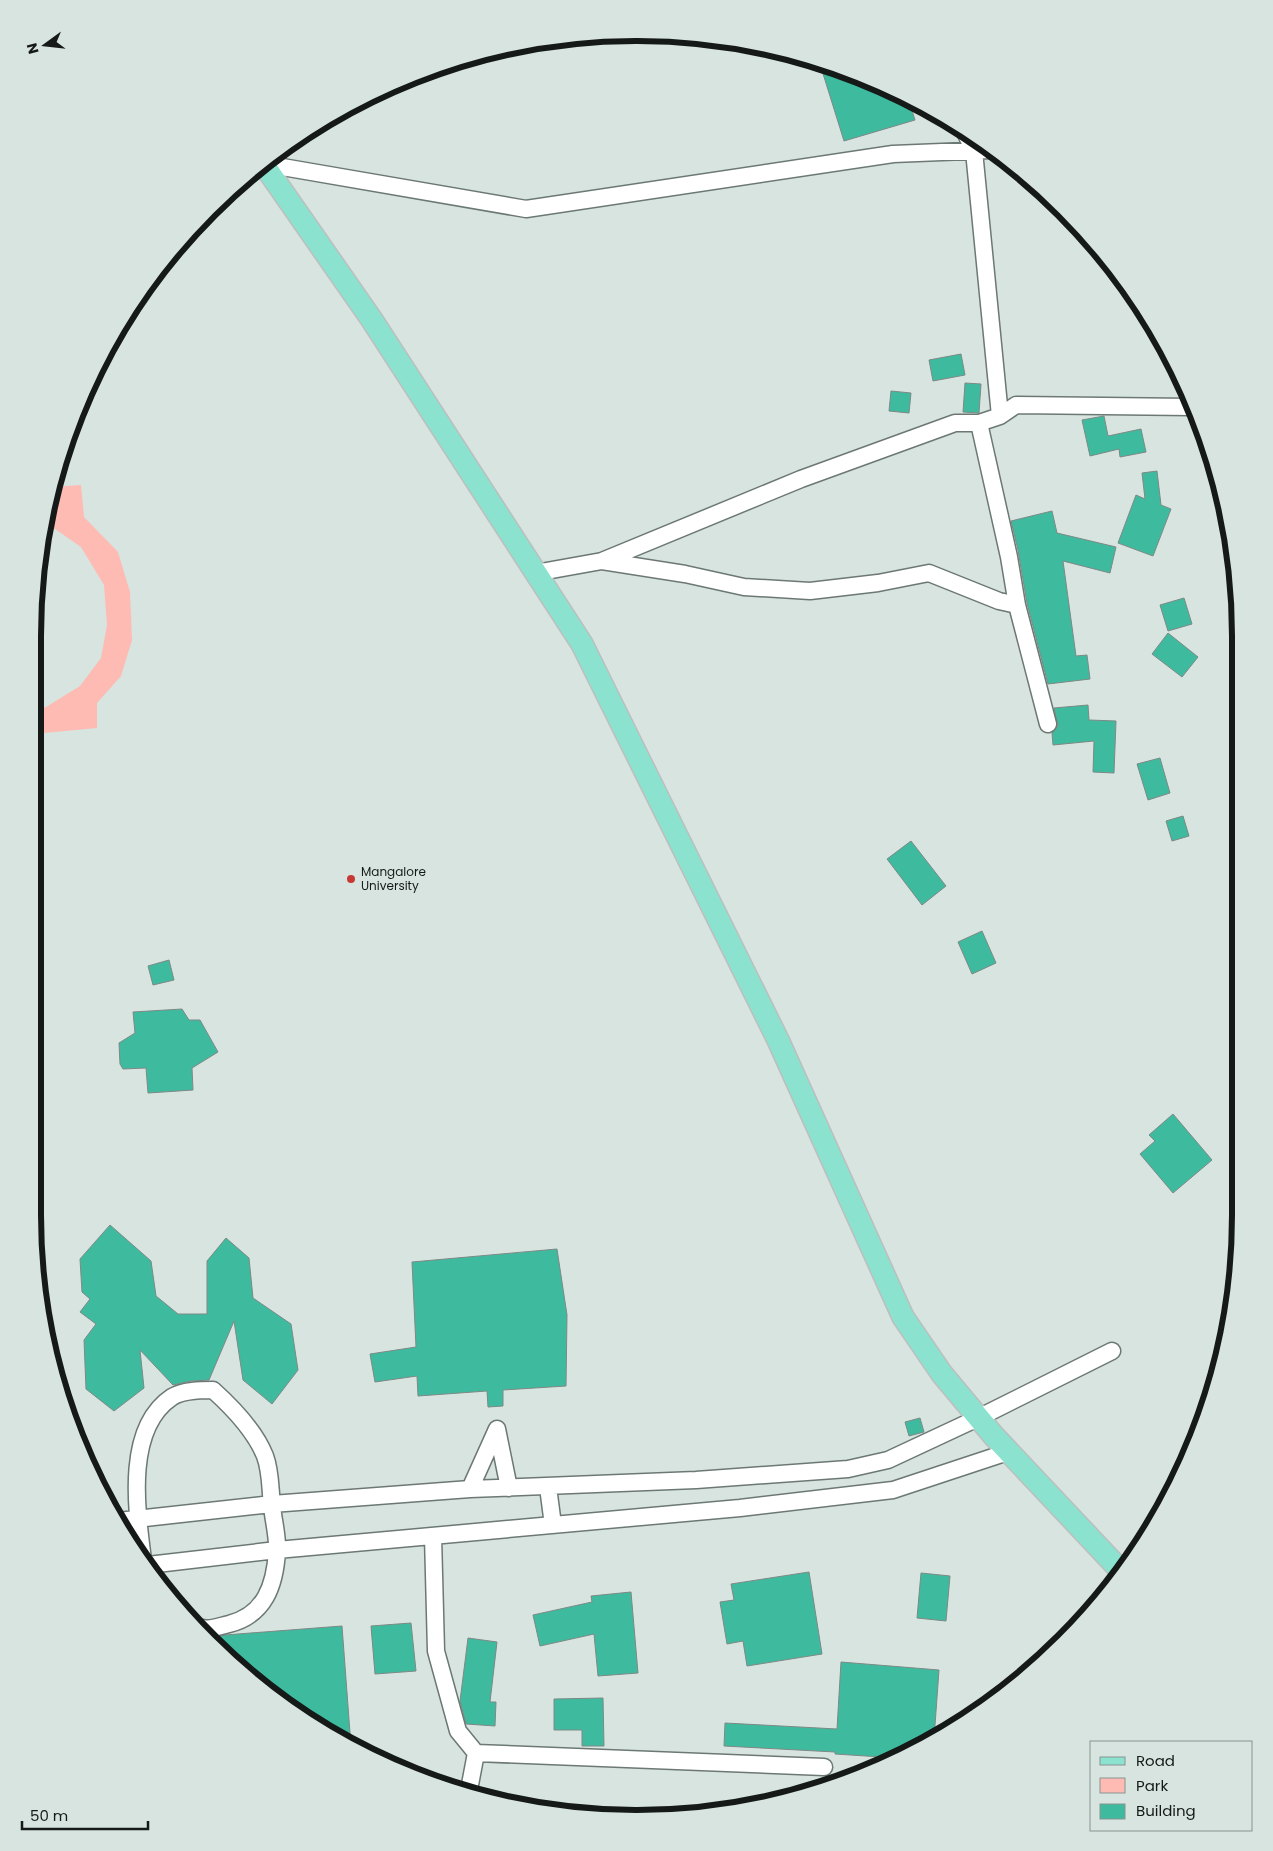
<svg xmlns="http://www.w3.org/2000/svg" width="1273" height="1851" font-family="Poppins,sans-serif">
<rect width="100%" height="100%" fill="#d7e4e0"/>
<path fill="#febbb4" d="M81,485L84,517L118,552L130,592L132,640L121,676L97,703V728L33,734V709L46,707L80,686L101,658L107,625L104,585L81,547L55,529L43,525L53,487Z"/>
<path fill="#3ebb9f" stroke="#7d8985" d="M820,64L868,79L909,101L915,120L844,141Z
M961,354L965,375L933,381L929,360Z
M965,383L981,384L979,413L963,412Z
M891,391L911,393L909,413L889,411Z
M1104,416L1108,436L1141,429L1146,452L1120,457L1119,449L1090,456L1082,420Z
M1157,471L1161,505L1171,509L1153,556L1118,543L1136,495L1145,499L1142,473Z
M1052,511L1057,533L1116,547L1110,573L1063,561L1076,656L1087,655L1090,679L1048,684L1027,603L1018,550L1011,521Z
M1184,598L1192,624L1168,631L1160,605Z
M1168,633L1198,657L1182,677L1152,654Z
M1088,705L1089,720L1116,721L1114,773L1093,772L1094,741L1053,745L1052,733L1058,726L1054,708Z
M1160,758L1170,793L1148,800L1137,764Z
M1183,816L1189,836L1172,841L1166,821Z
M911,841L946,886L922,905L887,859Z
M982,931L996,963L972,974L958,942Z
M169,960L174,980L153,985L148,966Z
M182,1009L189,1020H200L218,1052L192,1068L193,1090L148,1093L146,1068L123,1069L120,1064L119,1043L135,1033L133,1012Z
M1173,1114L1212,1160L1173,1193L1140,1154L1155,1141L1149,1135Z
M110,1225L151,1261L156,1296L178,1314H207V1261L226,1238L249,1258L253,1298L291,1324L298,1370L272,1404L243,1380L234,1321L209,1380L191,1381L173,1385L140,1350L144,1388L114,1411L86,1389L84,1340L96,1324L80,1312L90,1299L82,1292L80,1259Z
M557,1249L567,1315L566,1386L503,1390V1406L488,1407L487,1391L418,1396L417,1376L375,1382L370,1354L416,1347L412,1262Z
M920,1418L924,1432L909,1436L905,1422Z
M809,1572L822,1654L747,1666L743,1641L727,1644L720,1602L734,1600L731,1584Z
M921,1573L950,1576L946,1621L917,1618Z
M631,1592L638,1673L598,1676L594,1634L540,1646L533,1615L592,1602L591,1596Z
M411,1623L416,1671L375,1674L371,1626Z
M342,1626L351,1746L334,1737L238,1669L212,1638L225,1635Z
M468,1638L497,1642L490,1702H496L495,1726L466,1724L460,1701Z
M841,1662L939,1670L934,1739L897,1758L835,1754V1752L724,1746L725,1723L837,1729Z
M603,1698L604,1746H582V1730H554V1699Z"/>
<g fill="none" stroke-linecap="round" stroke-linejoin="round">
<defs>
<path id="minor" d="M964,130L974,151L1000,416
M265,164L526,209L893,154L991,150
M979,423L1009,557L1017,605
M602,561L801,479L955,423H979L1000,416L1016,405L1191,407
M535,573L602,561L685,574L744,587L810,591L878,583L929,573L999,601L1017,605L1048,724
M548,1487L553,1525
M470,1489L497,1429L509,1488
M118,1521L272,1504L470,1489L696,1480L848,1469L888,1460L978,1418L1112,1351
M433,1536L436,1651L458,1731L476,1753
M143,1560C137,1512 124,1429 172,1397C183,1390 201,1390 213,1390C233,1408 255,1431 265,1456C271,1472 270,1489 272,1505C273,1520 278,1536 277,1551C275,1585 265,1615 229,1624C220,1626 211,1630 203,1628
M148,1565L277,1550L740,1508L893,1490L1008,1452
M469,1790L476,1753L824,1767"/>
<path id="major" d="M264,165L372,320L582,644L778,1040L903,1317L942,1374L993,1435L1121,1571"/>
</defs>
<use href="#minor" stroke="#6c7874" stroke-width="19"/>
<use href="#major" stroke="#bdbfbe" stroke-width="24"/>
<use href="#minor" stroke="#fff" stroke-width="16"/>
<use href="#major" stroke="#8be2cf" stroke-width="21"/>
</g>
<circle fill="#c73835" stroke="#d7e4e0" stroke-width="2" cx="351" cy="879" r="5"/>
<g text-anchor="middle" stroke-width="4.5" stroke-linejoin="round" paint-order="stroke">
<g font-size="12" fill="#151a18" stroke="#d7e4e0" text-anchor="start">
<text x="361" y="876">Mangalore<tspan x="361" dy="14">University</tspan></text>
</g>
</g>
<path d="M0 0H1273V1851H0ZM636 41H637A595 595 0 0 1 1232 636V1215A595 595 0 0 1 637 1810H636A595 595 0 0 1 41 1215V636A595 595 0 0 1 636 41Z" fill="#d7e4e0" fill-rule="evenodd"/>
<path fill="none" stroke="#151a18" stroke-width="6" d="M636 41H637A595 595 0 0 1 1232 636V1215A595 595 0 0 1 637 1810H636A595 595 0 0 1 41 1215V636A595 595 0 0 1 636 41Z"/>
<rect x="1090" y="1741" width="162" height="90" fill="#d7e4e0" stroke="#899390"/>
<rect x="1100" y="1757" width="25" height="8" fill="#8be2cf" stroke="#899390"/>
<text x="1136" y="1766" font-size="15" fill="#151a18">Road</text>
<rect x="1100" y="1778" width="25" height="15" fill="#febbb4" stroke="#899390"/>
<text x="1136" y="1791" font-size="15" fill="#151a18">Park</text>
<rect x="1100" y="1804" width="25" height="15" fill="#3ebb9f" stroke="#899390"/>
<text x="1136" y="1816" font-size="15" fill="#151a18">Building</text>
<g transform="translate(45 45) rotate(255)" stroke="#d7e4e0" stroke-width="4" paint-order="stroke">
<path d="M0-4L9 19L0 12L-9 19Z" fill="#151a18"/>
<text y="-8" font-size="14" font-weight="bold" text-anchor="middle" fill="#151a18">N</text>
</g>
<path d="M22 1821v8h126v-8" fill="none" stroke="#151a18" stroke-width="2.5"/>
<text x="30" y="1821" font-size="15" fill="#151a18" stroke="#d7e4e0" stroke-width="4" paint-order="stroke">50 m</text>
</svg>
